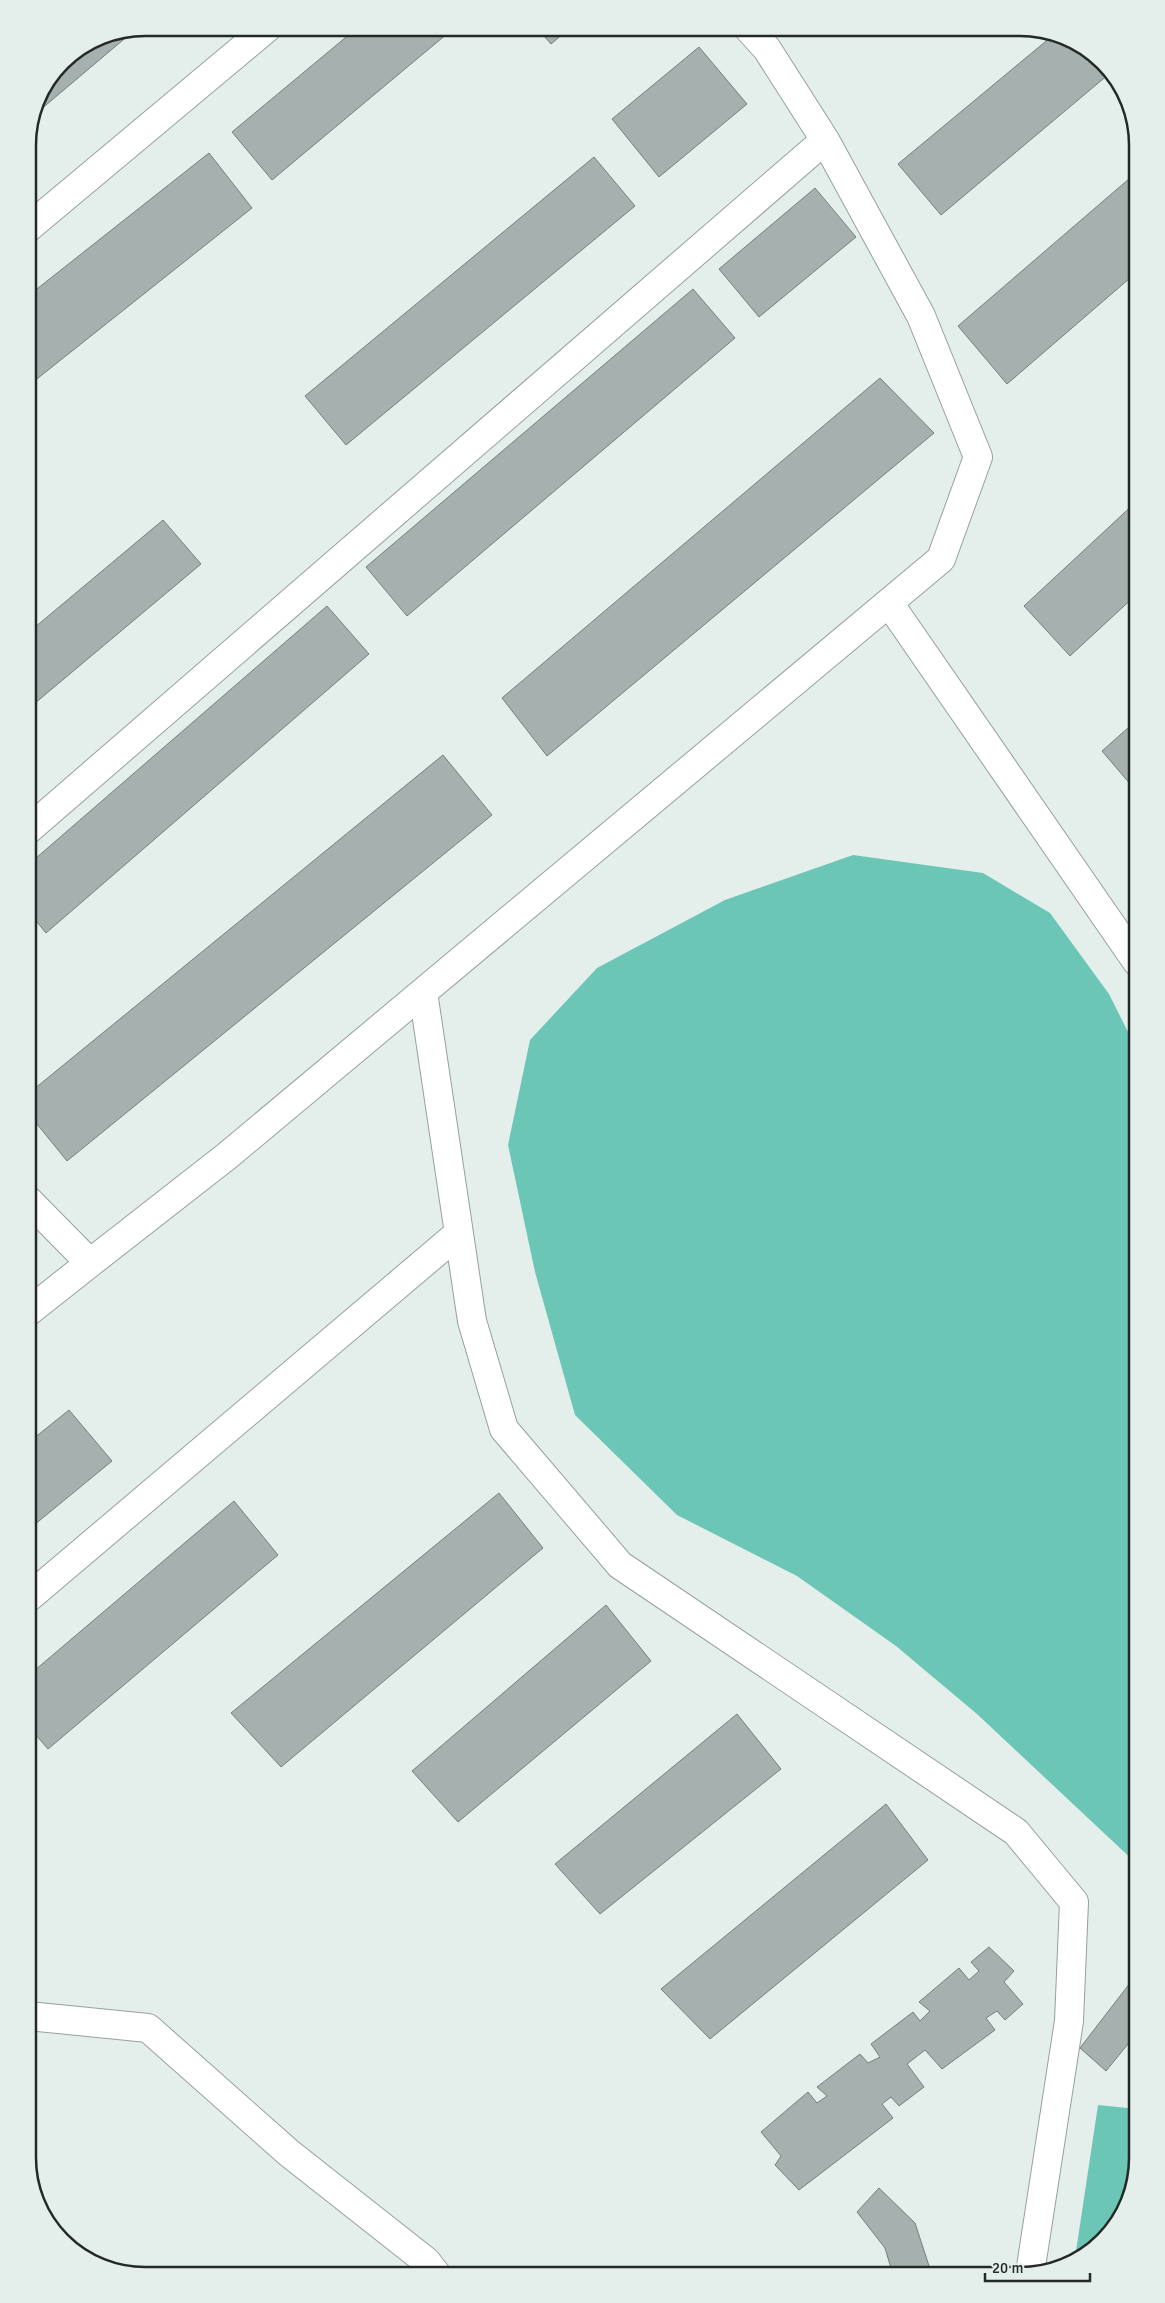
<svg xmlns="http://www.w3.org/2000/svg" width="1165" height="2303" font-family="Signika,sans-serif">
<rect width="100%" height="100%" fill="#e4efec"/>
<path fill="#6bc6b5" d="M853,855L983,873L1050,913L1109,994L1137,1050V1864L977,1714L896,1646L797,1576L677,1515L575,1415L535,1272L508,1145L530,1040L597,968L725,900Z
M1098,2105L1137,2109V2158L1117,2223L1075,2258Z"/>
<path fill="#a6b0ae" stroke="#757f7d" d="M357,28H454L272,180L232,132Z
M537,28H570L551,44Z
M136,29L33,116L37,100L62,62L101,36Z
M1051,37L1091,52L1109,74L941,215L898,164Z
M699,47L747,104L659,177L612,119Z
M209,153L252,208L28,386V296Z
M594,157L635,206L346,445L305,396Z
M1137,172V272L1007,384L958,326Z
M815,188L856,237L759,317L719,269Z
M693,289L735,338L407,616L366,567Z
M880,378L934,433L547,756L502,698Z
M1137,501V594L1070,656L1024,606Z
M163,520L201,564L28,709V633Z
M327,606L369,654L46,933L28,911V865Z
M1137,720V792L1102,751Z
M443,755L492,815L67,1161L28,1113V1094Z
M69,1410L112,1461L28,1530V1443Z
M499,1493L543,1548L281,1767L231,1713Z
M234,1501L278,1555L48,1749L28,1726V1676Z
M606,1605L651,1661L458,1822L412,1771Z
M737,1714L781,1769L600,1914L555,1864Z
M886,1804L928,1860L710,2039L661,1989Z
M989,1947L1014,1971L1004,1982L1023,2004L1005,2020L997,2011L986,2018L995,2030L942,2069L925,2050L907,2064L924,2087L899,2106L891,2097L882,2104L893,2118L799,2190L775,2165L781,2156L761,2132L808,2092L817,2103L827,2096L817,2087L860,2054L868,2063L880,2057L871,2044L913,2012L920,2021L930,2011L919,2002L959,1968L969,1980L979,1971L971,1962Z
M1137,1974V2033L1106,2071L1080,2048Z
M879,2188L915,2223L932,2275H893L885,2248L857,2212Z"/>
<g fill="none" stroke-linecap="round" stroke-linejoin="round">
<defs>
<path id="minor" d="M28,228L267,28
M889,603L1137,962
M28,830L825,140L767,49L748,28
M423,992L472,1321L504,1429L620,1565L1016,1832L1074,1902L1069,2021L1030,2273
M28,1200L90,1263L227,1156L941,559L978,457L921,316L825,140
M28,1312L90,1263
M28,1598L459,1233
M28,2016L148,2028L289,2153L426,2261L437,2275"/>
</defs>
<use href="#minor" stroke="#96a09d" stroke-width="30"/>
<use href="#minor" stroke="#fff" stroke-width="28"/>
</g>
<path d="M0 0H1165V2303H0ZM145 36H1020A109 109 0 0 1 1129 145V2158A109 109 0 0 1 1020 2267H145A109 109 0 0 1 36 2158V145A109 109 0 0 1 145 36Z" fill="#e4efec" fill-rule="evenodd"/>
<path fill="none" stroke="#242827" stroke-width="2.5" d="M145 36H1020A109 109 0 0 1 1129 145V2158A109 109 0 0 1 1020 2267H145A109 109 0 0 1 36 2158V145A109 109 0 0 1 145 36Z"/>
<path d="M985 2273v8h105v-8" fill="none" stroke="#242827" stroke-width="2.5"/>
<text x="992" y="2273" font-size="15" fill="#242827" stroke="#e4efec" stroke-width="4" paint-order="stroke">20 m</text>
</svg>
